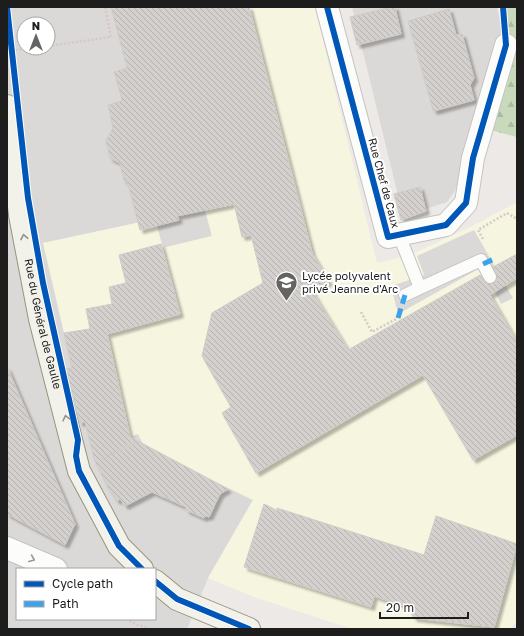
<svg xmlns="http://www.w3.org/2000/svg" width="524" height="636" font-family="'Golos Text',sans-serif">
<defs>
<pattern id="forest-firs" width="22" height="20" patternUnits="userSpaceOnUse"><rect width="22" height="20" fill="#c8dabb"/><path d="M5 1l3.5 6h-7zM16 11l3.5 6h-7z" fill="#abbba0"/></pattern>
<pattern id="building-back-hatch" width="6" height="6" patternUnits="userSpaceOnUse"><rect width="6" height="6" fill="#d3d0cd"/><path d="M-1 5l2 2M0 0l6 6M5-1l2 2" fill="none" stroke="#b5b2b0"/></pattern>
<filter id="shadow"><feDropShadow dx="3.5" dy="3.5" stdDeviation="1" flood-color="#0004"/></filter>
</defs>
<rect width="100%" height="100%" fill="#ece9e6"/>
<path fill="#dbd9d7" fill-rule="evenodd" d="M7,7H111L127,68L114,72L134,150L185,139L212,236L162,248L155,219L43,243L105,326L138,434L253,500L208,578L187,629H7ZM24,24H48V48H24ZM17,569H155V619H17Z
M352,7H497L503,35L455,191L447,202L403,216Z"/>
<path fill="#f6f5e0" d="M111,7H315L377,263L410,255L474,225L517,202V621L510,629H352L254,597L208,578L253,500L215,482L143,444L138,434L130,437L105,326L64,333L43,243L155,219L163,248L212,236L201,194L134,150L114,72L127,68Z"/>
<path fill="url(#forest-firs)" d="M504,7H517V137L490,130L511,40Z"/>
<path fill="#dad9d7" d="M474,230L513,298L501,304L482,267L398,314L391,286L424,275L417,256Z"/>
<path fill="url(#building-back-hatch)" stroke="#cfcbc7" filter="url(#shadow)" d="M111,7H249L312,253L329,282L312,291L348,350L480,275L486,283L490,284L494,283L497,281V277L493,267L517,254V278L490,295L517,342V435L473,460L423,375L256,473L222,413L231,407L202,356L212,313L263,283L251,235L242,237L234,204L177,216L179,220L140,230L127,180L124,181L120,163L110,158L106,141L113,128L108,105L122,101L114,72L127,68Z
M392,7H395L401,34L357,45L350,17Z
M449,9L456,35L462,34L474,78L470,85L474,100L434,111L433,110L408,21Z
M420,187L426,211L401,220L394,194Z
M161,244L180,314L107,334L130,437L228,489L220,494L209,517L206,516L204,518L186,510V507L152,492L125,506L120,499L117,501L108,488L94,459L85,422L80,423L66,369L72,368L64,333L90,329L86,309L112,304L109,287L126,283L119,255Z
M7,367L75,524L65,545L7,514Z
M264,504L278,511L277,508L424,555L436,516L517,544L494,627L414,618L408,607L374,596L371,607L244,567Z"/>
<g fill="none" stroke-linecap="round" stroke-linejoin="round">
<defs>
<path id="service" d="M399,235L420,288L481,260L490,277
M405,295L420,288"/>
<path id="minor" d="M327,7L388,237L446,225L466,203L473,158L506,45
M7,548L56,569"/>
<g id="secondary">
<path id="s1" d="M7,106L20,215L40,319L79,471L119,546L142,569"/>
<path d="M155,581L177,599L249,629"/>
</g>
</defs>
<use href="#service" stroke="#c4c3c2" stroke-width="14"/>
<use href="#minor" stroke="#c4c3c2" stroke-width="24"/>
<use href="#secondary" stroke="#95957e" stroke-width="24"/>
<path stroke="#d6c7c5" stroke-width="2.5" stroke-dasharray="2 2" stroke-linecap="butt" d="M48,46L111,37L105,7
M7,51L33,48
M483,239L478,230L507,213L517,219
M361,312L372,332L398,318
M102,459L136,442
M126,619L135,624L150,629"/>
<use href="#service" stroke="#fcfcfb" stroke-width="12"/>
<use href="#minor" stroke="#fcfcfb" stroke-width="22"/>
<use href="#secondary" stroke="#f3f2ea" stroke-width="22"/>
<path stroke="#3da2ea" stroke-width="5" stroke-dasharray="10 5" stroke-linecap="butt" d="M483,264L494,259
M398,318L405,295"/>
<defs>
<path id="cycleway" d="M7,7L28,198L43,283L78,440L76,456L79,471L119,546L142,569
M327,7L388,237L446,225L466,203L473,158L506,45L503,7
M155,581L177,599L249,629"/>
</defs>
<use href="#cycleway" stroke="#fff" stroke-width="8"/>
<use href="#cycleway" stroke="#0057b8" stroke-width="6"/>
</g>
<defs><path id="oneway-chevron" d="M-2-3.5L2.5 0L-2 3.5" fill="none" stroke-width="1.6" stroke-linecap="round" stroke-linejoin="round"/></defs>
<g stroke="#93928e">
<use href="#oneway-chevron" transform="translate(24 237) rotate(-101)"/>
<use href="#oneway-chevron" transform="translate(66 418) rotate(-104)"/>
</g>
<use stroke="#989897" href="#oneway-chevron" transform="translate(32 559) rotate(23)"/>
<defs>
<symbol id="school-pin" viewBox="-11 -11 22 30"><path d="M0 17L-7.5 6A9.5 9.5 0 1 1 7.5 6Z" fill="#656463" stroke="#fff"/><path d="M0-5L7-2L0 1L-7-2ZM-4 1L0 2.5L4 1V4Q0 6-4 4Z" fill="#fff"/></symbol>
</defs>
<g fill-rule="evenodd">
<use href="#school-pin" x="274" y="270" width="25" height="34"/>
</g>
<g text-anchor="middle" stroke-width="4" stroke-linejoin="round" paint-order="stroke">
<g font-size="11" fill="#1d1d1d" stroke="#fff">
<text transform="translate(384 183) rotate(75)" y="4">Rue Chef de Caux</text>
<text dy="4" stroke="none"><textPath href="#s1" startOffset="221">Rue du Général de Gaulle</textPath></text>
</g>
<g font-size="11" fill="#1d1d1d" stroke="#fff" text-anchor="start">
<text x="302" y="280">Lycée polyvalent<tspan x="302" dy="13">privé Jeanne d'Arc</tspan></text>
</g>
</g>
<rect width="524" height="636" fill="none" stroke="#1d1d1d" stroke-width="16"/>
<rect x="16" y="568" width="140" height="52" fill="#ffffff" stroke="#a5a5a5"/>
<rect x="24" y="581" width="20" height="6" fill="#0057b8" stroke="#a5a5a5"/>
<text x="52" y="588" font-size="12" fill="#1d1d1d">Cycle path</text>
<rect x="24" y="601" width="20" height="6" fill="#3da2ea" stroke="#a5a5a5"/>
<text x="52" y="608" font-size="12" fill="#1d1d1d">Path</text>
<g transform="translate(36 36)"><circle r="19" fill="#ffffff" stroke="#a5a5a5"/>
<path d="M0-3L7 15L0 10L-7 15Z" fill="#656463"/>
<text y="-6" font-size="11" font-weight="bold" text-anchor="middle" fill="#1d1d1d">N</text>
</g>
<path d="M380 612v6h88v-6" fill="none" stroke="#1d1d1d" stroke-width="2"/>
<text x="386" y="612" font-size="12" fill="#1d1d1d" stroke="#ffffff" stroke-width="3" paint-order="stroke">20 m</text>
</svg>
